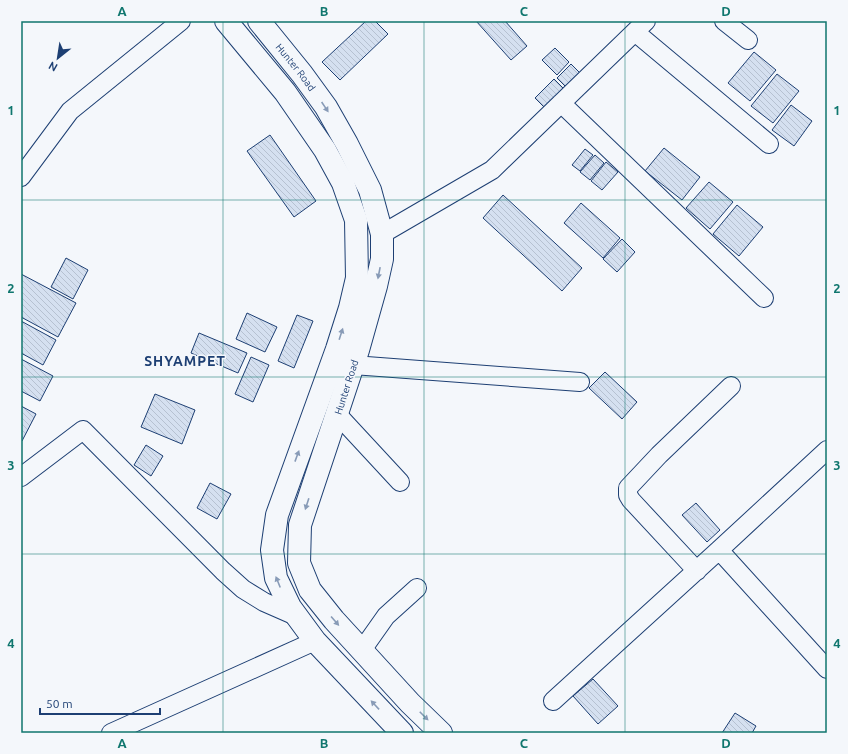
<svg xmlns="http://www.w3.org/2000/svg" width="848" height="754" font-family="Ubuntu,sans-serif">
<defs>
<pattern id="building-back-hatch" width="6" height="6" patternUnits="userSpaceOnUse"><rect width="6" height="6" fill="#d5e0f0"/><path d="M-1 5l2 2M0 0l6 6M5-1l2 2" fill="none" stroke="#b6c1d1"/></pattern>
</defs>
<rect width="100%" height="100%" fill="#f4f7fb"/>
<path fill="url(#building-back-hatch)" stroke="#1d3f73" d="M366,21H375L388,34L340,80L322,62Z
M476,21H505L527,46L511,60Z
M555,48L569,62L557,75L542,60Z
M754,52L776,70L750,101L728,83Z
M571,64L581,74L566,87L557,78Z
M777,74L799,91L773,123L751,106Z
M554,79L565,90L546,109L535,98Z
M791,105L812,121L794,146L772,130Z
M270,135L316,201L294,217L247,151Z
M664,148L700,177L682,200L645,171Z
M585,149L593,155L580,171L572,165Z
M595,155L604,163L590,180L580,172Z
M606,162L618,172L602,190L591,181Z
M709,182L733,202L710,229L686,208Z
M503,195L582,268L562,291L483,218Z
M581,203L620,238L603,258L564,223Z
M737,205L763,227L739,256L713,234Z
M622,239L635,252L617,272L603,259Z
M66,258L88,270L73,299L51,287Z
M21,274L76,303L58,337L21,317Z
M247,313L277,327L265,352L236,339Z
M297,315L313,321L294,368L278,361Z
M21,321L56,340L43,365L21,353Z
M199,333L247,353L238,373L191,353Z
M251,357L269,365L253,402L235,394Z
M21,359L53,376L40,401L21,391Z
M605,372L637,402L622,419L589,388Z
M155,394L195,410L182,444L141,427Z
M21,406L36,414L22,441L21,440Z
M146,445L163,456L151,476L134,465Z
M210,483L231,494L217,519L197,508Z
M696,503L720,530L707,542L682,515Z
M593,679L618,706L598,724L573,696Z
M735,713L756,726L752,733H722Z"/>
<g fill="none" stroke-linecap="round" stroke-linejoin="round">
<defs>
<path id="minor" d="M724,21L748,40
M635,32L769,144
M561,103L764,298
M21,177L70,111L181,21
M382,234L492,170L646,21
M353,365L580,382
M337,414L400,482
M21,477L83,430L223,571L243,589L264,602L296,616
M719,550L827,669
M697,571L631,500L628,495V488L659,455L731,386
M362,650L386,616L417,588
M553,701L719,550L827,450
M111,733L315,641"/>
<g id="major">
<path d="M226,21L285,92L325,150L343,183L356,220L357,278L350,308L337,349L277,515L272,550L276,578L290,607L315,641L402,733"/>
<path id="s1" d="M259,21L302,74L326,107L347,144L370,190L382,234V259L376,286L358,350L300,525L299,563L310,590L334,620L410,703L441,733"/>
</g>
</defs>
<use href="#minor" stroke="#1d3f73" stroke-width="20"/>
<use href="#major" stroke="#1d3f73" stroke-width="24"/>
<use href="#minor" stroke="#f4f7fb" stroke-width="18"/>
<use href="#major" stroke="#f4f7fb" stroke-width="22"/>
</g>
<defs><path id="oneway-solid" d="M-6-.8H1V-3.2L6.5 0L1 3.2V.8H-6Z"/></defs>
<g fill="#889bb7">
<use href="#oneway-solid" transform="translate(325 107) rotate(56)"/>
<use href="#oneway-solid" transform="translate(379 273) rotate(101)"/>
<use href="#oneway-solid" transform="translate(341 334) rotate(-72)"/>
<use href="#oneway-solid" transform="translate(297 456) rotate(-70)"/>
<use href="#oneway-solid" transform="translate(307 504) rotate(108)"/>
<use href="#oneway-solid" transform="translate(278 582) rotate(-112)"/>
<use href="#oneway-solid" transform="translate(335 621) rotate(49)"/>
<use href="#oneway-solid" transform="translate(375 705) rotate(-133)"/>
<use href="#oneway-solid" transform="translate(424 716) rotate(45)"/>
</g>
<path fill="none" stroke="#0f766e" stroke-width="1" stroke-opacity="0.55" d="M223,21V733M424,21V733M625,21V733M21,200H827M21,377H827M21,554H827"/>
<g text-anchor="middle" stroke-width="3" stroke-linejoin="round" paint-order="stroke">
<g font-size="10" fill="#1d3f73" stroke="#f4f7fb">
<text dy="4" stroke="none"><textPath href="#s1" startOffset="59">Hunter Road</textPath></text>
<text transform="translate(346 387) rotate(-72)" y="4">Hunter Road</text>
</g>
<g font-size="14" font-weight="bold" letter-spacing="1" fill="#1d3f73" stroke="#f4f7fb">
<text x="185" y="366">SHYAMPET</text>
</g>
</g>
<rect width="848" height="754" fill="none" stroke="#f4f7fb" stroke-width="44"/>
<g transform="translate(58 58) rotate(210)" stroke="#f4f7fb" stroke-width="3" paint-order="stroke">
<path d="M0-3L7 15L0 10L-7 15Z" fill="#1d3f73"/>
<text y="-6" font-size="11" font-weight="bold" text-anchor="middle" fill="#1d3f73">N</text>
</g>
<path d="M40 708v6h120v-6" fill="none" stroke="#1d3f73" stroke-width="2"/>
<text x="46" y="708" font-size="12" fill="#1d3f73" stroke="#f4f7fb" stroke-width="3" paint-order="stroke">50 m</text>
<rect x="22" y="22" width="804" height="710" fill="none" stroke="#0f766e" stroke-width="1.5"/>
<g font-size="13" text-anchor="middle" font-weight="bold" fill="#0f766e">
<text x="122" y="16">A</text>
<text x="324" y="16">B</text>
<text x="524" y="16">C</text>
<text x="726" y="16">D</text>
<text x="11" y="115">1</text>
<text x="837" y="115">1</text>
<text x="11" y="293">2</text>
<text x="837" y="293">2</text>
<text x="11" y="470">3</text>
<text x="837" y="470">3</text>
<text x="11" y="648">4</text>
<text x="837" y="648">4</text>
<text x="122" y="748">A</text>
<text x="324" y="748">B</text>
<text x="524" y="748">C</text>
<text x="726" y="748">D</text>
</g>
</svg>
